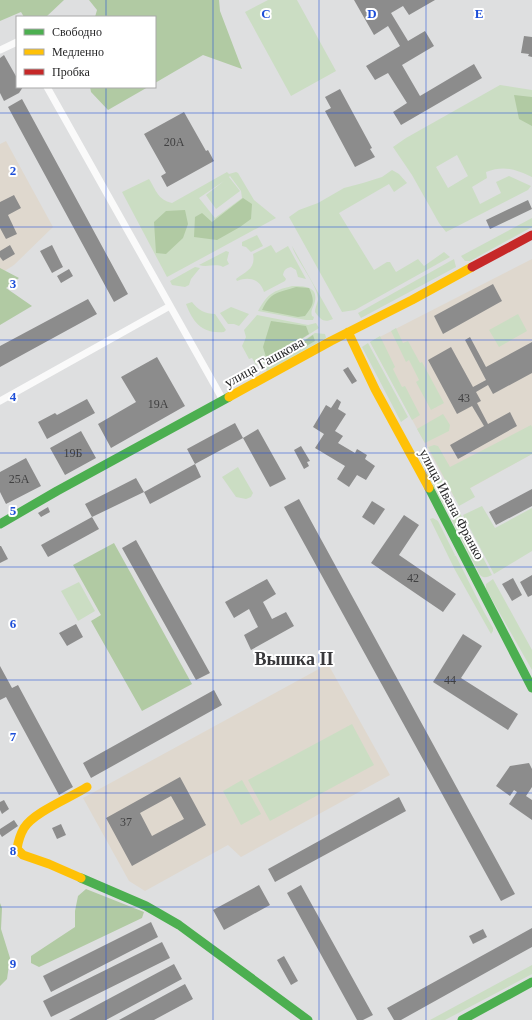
<svg xmlns="http://www.w3.org/2000/svg" width="532" height="1020" font-family="'Times New Roman',serif">
<rect width="100%" height="100%" fill="#dedfe0"/>
<path fill="#dfd8ce" d="M6,141L53,227L14,265L0,274V144Z
M532,259V454L454,497L370,342Z
M328,664L390,775L241,857L228,845L145,891L129,881L83,798Z"/>
<path fill="#cbddc3" fill-rule="evenodd" d="M268,0H297L336,71L291,96L245,12Z
M500,85L532,90V177C515,169 504,165 486,172L487,178L472,187L480,204L501,193L496,182L509,176L531,186L528,190L446,232L439,223L412,175L393,147L406,138ZM457,155L468,176L448,188L436,167Z
M392,170L399,174L407,183L394,192L389,184L339,213L374,270L387,262H390L396,272L418,259L424,266L444,252L450,257L355,310L342,312L289,217L299,210L318,203L344,188L363,183L382,177Z
M227,172L229,174L236,172L238,173L254,200L276,218L167,277L122,192L149,179C156,190 158,200 172,203ZM230,176L241,191L242,198L215,218L199,198L224,181L206,195L216,209L240,191L229,177Z
M532,218V227L470,261H465L461,256Z
M257,235L263,246L251,252L246,247L242,246V242Z
M271,245L276,253L288,246L306,279L298,277L296,270L291,267C286,268 284,270 283,275L286,279L285,281L264,292C260,279 249,276 237,281L236,279C246,271 256,269 253,254Z
M292,246L333,319C324,323 321,320 315,312C315,308 317,304 318,300C319,287 296,260 292,246Z
M226,251L229,252L227,260L229,264L223,267C215,263 207,268 199,265Z
M454,259L456,267L361,318L358,313Z
M195,267L200,268L191,279L189,285L185,287L172,285L170,281Z
M292,286C303,286 318,286 315,301C314,307 310,310 312,316L314,317L313,320H306L258,311C268,293 273,291 292,286Z
M192,302C198,310 205,314 215,314L226,330L224,332C203,334 193,323 186,304Z
M231,307L249,314L239,326L234,324H228L220,313Z
M518,314L527,331L499,347L489,330Z
M257,315L308,325L316,323L319,328L263,364V362L256,365L252,358L249,359L242,346L246,337L244,330Z
M396,328L403,343L408,341L420,363L422,362L444,403L431,410L416,382L419,380L409,360L406,362L391,331Z
M315,333L325,334L326,338L267,371L264,366Z
M380,336L395,367L393,369L402,387L405,386L420,415L412,420L370,342Z
M368,343L408,417L401,422L362,347Z
M443,414L450,425L449,431L425,443L417,429Z
M531,425L532,427V454L470,488L475,497L459,506L428,447L434,445L438,446L450,467Z
M425,449L456,507L451,510L445,508L420,460V453Z
M238,467L253,493L251,497L246,499L236,497L222,477Z
M482,506L495,528L532,508V551L494,574L463,515Z
M460,513L492,575C488,577 484,579 480,575L452,521L454,516Z
M433,518L438,521L455,555H454L456,556L484,612L493,628V631L491,634L455,570L430,519Z
M493,579L532,650V670L486,589V584Z
M79,582L95,611L78,621L61,591Z
M352,724L374,765L270,821L248,780Z
M242,780L261,814L241,825L223,791Z
M532,965V974L445,1020H430Z"/>
<path fill="#b1caa3" d="M0,0H64L46,17H24L21,12L0,21Z
M89,0H219L220,11L242,69L203,55L155,83V17H95L97,10Z
M90,87H148L108,110L91,92Z
M514,95L532,97V126L519,119Z
M243,198L252,204L251,219L240,227L217,240L194,237L195,217L202,213L212,222Z
M185,210L188,224L183,238L166,254L156,253L154,222L166,211Z
M0,268L19,278L6,288L32,306L0,325Z
M296,287L309,288C315,301 314,304 305,316L298,317L262,310C271,291 278,293 296,287Z
M271,321L306,326L309,334L271,358L266,357L263,347Z
M313,335L315,341L277,363L274,361Z
M114,543L192,684L142,711L91,621L101,615L73,565Z
M86,889L144,912L142,918L39,967L31,963V956L75,927V911L78,896Z
M0,903L2,908L1,929L10,958L7,979L0,986Z"/>
<path fill="#8c8c8c" fill-rule="evenodd" d="M354,0H435L409,15L403,6L391,13L408,41L425,31L434,46L402,65L420,96L474,64L482,78L401,125L393,112L407,103L388,73L375,80L366,66L400,46L388,26L374,35Z
M524,36L532,37V57L528,56L529,54L521,53Z
M4,55L17,78V87H23L19,93L4,101L0,93V58Z
M340,89L372,148L370,149L375,157L355,167L325,111L331,108L325,97Z
M22,99L128,294L114,302L8,107Z
M184,112L206,151L208,150L214,161L167,187L161,176L166,173L144,134Z
M14,195L21,208L8,215L17,234L6,239L0,228V202Z
M528,200L532,209L490,229L486,220Z
M10,245L15,254L3,261L0,257V251Z
M52,245L63,267L52,273L40,251Z
M69,269L73,276L61,283L57,276Z
M493,284L502,301L443,334L434,316Z
M88,299L97,314L0,367V346Z
M470,337L486,367L532,342V373L493,394L488,385L476,392L481,401L477,403L488,424L510,412L517,426L458,459L450,445L484,426L472,406L457,414L428,360L451,347L473,387L486,380L465,340Z
M157,357L185,406L111,448L98,424L136,402L121,377Z
M348,367L357,381L352,384L343,370Z
M87,399L95,413L47,439L38,422L55,413L57,415Z
M337,399L341,402L338,409L346,414L335,431L343,436L338,443L355,453L357,449L367,455L365,459L375,466L366,480L357,475L349,487L337,479L345,466L315,448L324,434L313,427L326,405L331,408Z
M235,423L243,438L195,464L187,449Z
M258,429L286,479L270,487L243,438Z
M81,431L96,458L65,475L50,448Z
M301,446L310,461L307,462L309,466L304,469L294,450Z
M26,458L41,486L6,504L0,492V472Z
M195,464L201,477L150,504L144,492L92,517L99,529L48,557L41,545L92,517L85,504L136,478L144,492Z
M532,489V506L496,525L489,512Z
M299,499L515,894L501,901L284,507Z
M372,501L385,509L374,525L362,517Z
M48,507L50,512L41,517L38,513Z
M404,515L419,525L399,555L456,594L443,612L371,563Z
M136,540L210,673L196,680L122,548Z
M0,546H1L8,559L0,563Z
M532,575V595L528,597L520,582Z
M513,578L522,595L512,601L502,584Z
M267,579L276,594L263,602L272,619L286,612L294,626L251,650L244,635L258,627L249,609L234,618L225,602Z
M76,624L83,637L67,646L59,633Z
M463,634L482,646L461,678L518,714L508,730L433,682Z
M0,666L12,688L18,685L73,787L59,795L6,697L0,700Z
M214,690L222,705L91,778L83,763Z
M529,763L532,769V787L526,796L532,800V820L509,804L517,792L514,790L510,796L496,786L510,766Z
M180,777L206,825L132,866L106,818ZM171,796L184,819L152,836L140,813Z
M399,797L406,811L275,882L268,869Z
M4,800L9,809L2,814L0,810V802Z
M14,820L18,826L2,837L0,834V829Z
M61,824L66,835L57,839L52,828Z
M259,885L270,905L224,930L213,910Z
M301,885L373,1015L363,1020H357L287,893Z
M151,922L158,937L51,992L43,976Z
M532,928V947L401,1020H394L387,1008Z
M483,929L487,937L473,944L469,936Z
M162,942L170,958L51,1017L43,1001Z
M284,956L298,981L291,985L277,960Z
M174,964L182,979L106,1020H69Z
M185,984L193,999L154,1020H119Z"/>
<g fill="none" stroke-linecap="round" stroke-linejoin="round">
<path stroke="#fafafa" stroke-width="7" d="M0,50L17,42
M47,87L223,400
M0,401L170,306"/>
<path stroke="#4caf50" stroke-width="9" d="M429,488L532,688
M0,524L57,491L229,397
M81,878L146,906L179,925L308,1020
M462,1020L532,982"/>
<path stroke="#ffc107" stroke-width="9" d="M348,332L375,389L429,488
M229,397L331,341L412,300L472,267
M81,878L49,864L23,855L17,849C18,842 20,835 24,828C34,812 70,798 87,787"/>
<path stroke="#c62828" stroke-width="9" d="M472,267L532,235"/>
</g>
<path fill="none" stroke="#1d4ed8" stroke-width="1" stroke-opacity="0.55" d="M106,0V17M213,0V1020M319,0V1020M426,0V1020M106,87V1020M0,113H532M0,227H532M0,340H532M0,453H532M0,567H532M0,680H532M0,793H532M0,907H532"/>
<g text-anchor="middle" stroke-width="4" stroke-linejoin="round" paint-order="stroke">
<g font-size="12" fill="#404041">
<text x="174" y="146">20А</text>
<text x="464" y="402">43</text>
<text x="158" y="408">19А</text>
<text x="73" y="457">19Б</text>
<text x="19" y="483">25А</text>
<text x="413" y="582">42</text>
<text x="450" y="684">44</text>
<text x="126" y="826">37</text>
</g>
<g font-size="14" fill="#272728" stroke="#fff">
<text transform="translate(264 362) rotate(-29)" y="5">улица Гашкова</text>
<text transform="translate(452 504) rotate(62)" y="5">улица Ивана Франко</text>
</g>
<g font-size="18" font-weight="bold" fill="#38383b" stroke="#fff">
<text x="294" y="665">Вышка II</text>
</g>
</g>
<g font-size="13" text-anchor="middle" font-weight="bold" fill="#1d4ed8" stroke="#fff" stroke-width="4" stroke-linejoin="round" paint-order="stroke">
<text x="266" y="18">C</text>
<text x="372" y="18">D</text>
<text x="479" y="18">E</text>
<text x="13" y="175">2</text>
<text x="13" y="288">3</text>
<text x="13" y="401">4</text>
<text x="13" y="515">5</text>
<text x="13" y="628">6</text>
<text x="13" y="741">7</text>
<text x="13" y="855">8</text>
<text x="13" y="968">9</text>
</g>
<rect x="16" y="16" width="140" height="72" fill="#ffffff" stroke="#a9a9a9"/>
<rect x="24" y="29" width="20" height="6" fill="#4caf50" stroke="#a9a9a9"/>
<text x="52" y="36" font-size="12" fill="#272728">Свободно</text>
<rect x="24" y="49" width="20" height="6" fill="#ffc107" stroke="#a9a9a9"/>
<text x="52" y="56" font-size="12" fill="#272728">Медленно</text>
<rect x="24" y="69" width="20" height="6" fill="#c62828" stroke="#a9a9a9"/>
<text x="52" y="76" font-size="12" fill="#272728">Пробка</text>
</svg>
